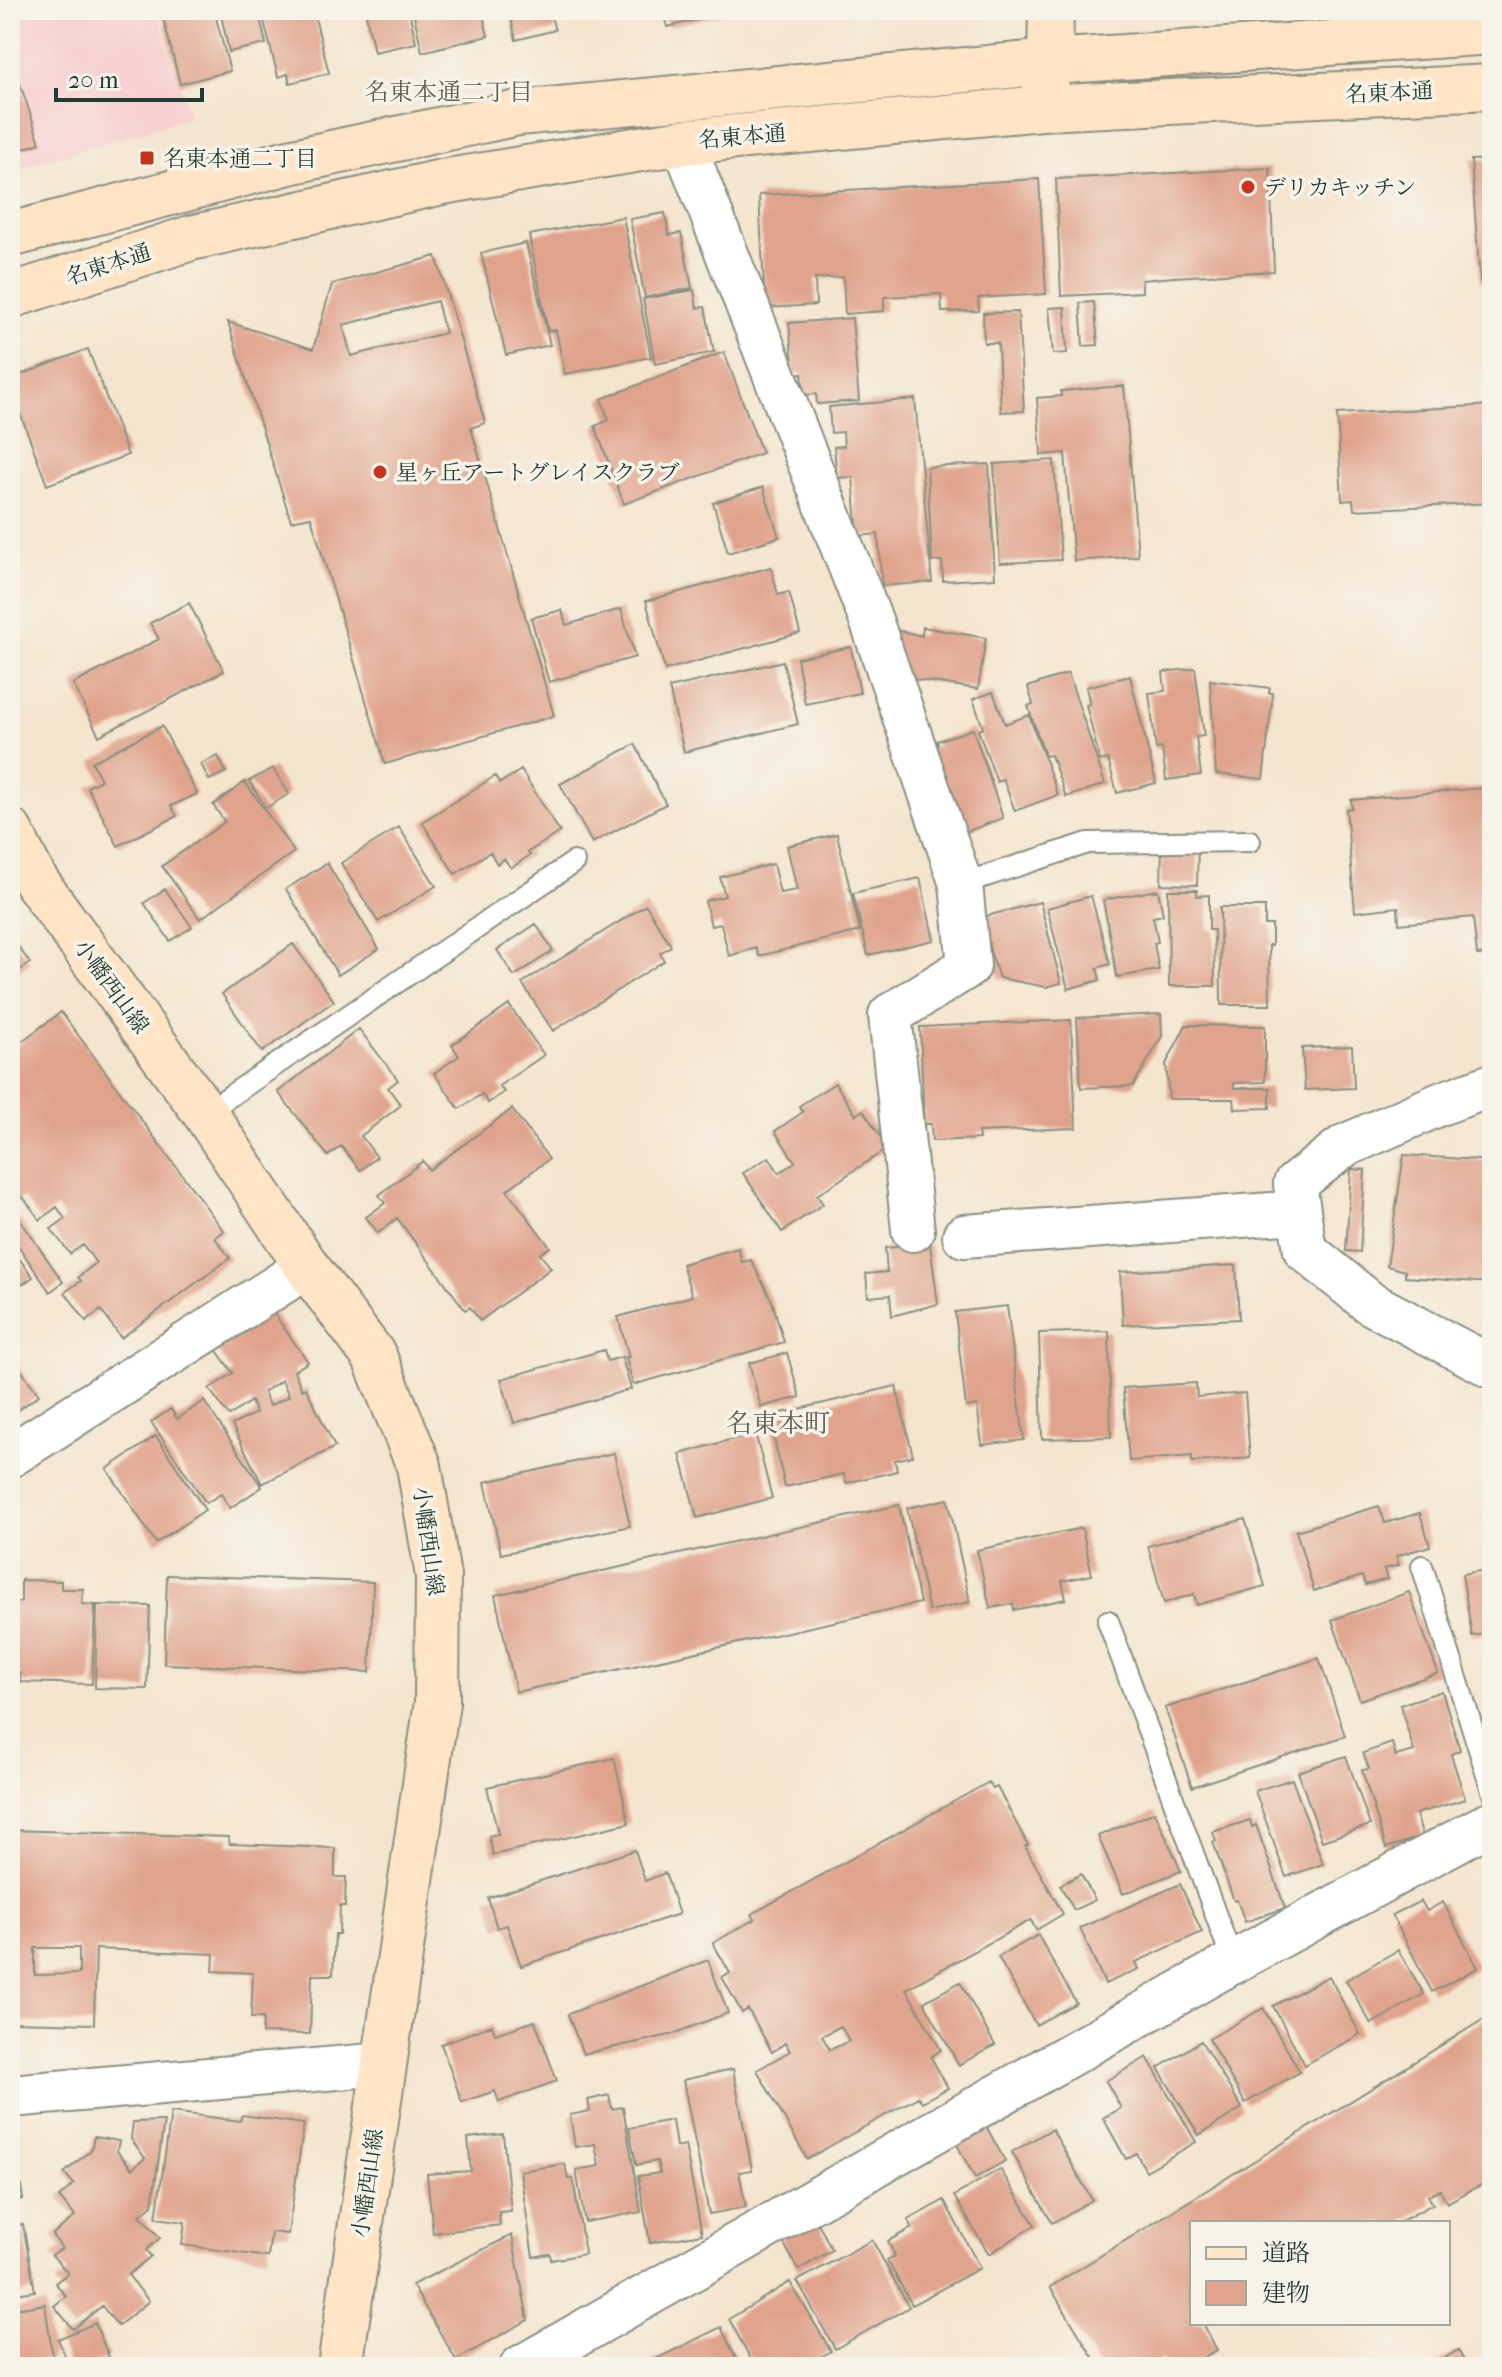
<svg xmlns="http://www.w3.org/2000/svg" width="1502" height="2377" font-family="'IM FELL French Canon','Noto Serif JP',serif">
<rect width="100%" height="100%" fill="#f7f3e8"/>
<filter id="ink" filterUnits="userSpaceOnUse"><feTurbulence type="fractalNoise" baseFrequency=".0125" numOctaves="2"/><feDisplacementMap in="SourceGraphic" scale="16" xChannelSelector="R" yChannelSelector="G"/><feConvolveMatrix kernelMatrix="1 2 1 2 8 2 1 2 1" color-interpolation-filters="sRGB"/></filter>
<filter id="wash" filterUnits="userSpaceOnUse"><feTurbulence type="fractalNoise" baseFrequency=".006" numOctaves="4" result="noise"/><feDisplacementMap in="SourceGraphic" scale="32" xChannelSelector="R" yChannelSelector="G"/><feGaussianBlur stdDeviation="1.8" result="paint"/><feColorMatrix in="noise" values="0 0 0 0 0 0 0 0 0 0 0 0 0 0 0 0 0 1.4 0 .05"/><feComposite in="paint" operator="in"/></filter>
<g filter="url(#wash)">
<rect width="100%" height="100%" fill="#f4e5cf"/>
<path fill="#f7cfd0" d="M10,10H157L190,117L10,171Z"/>
<g id="blocks">
<path fill="#e0a38c" fill-rule="evenodd" d="M161,10H214L230,71L180,84Z
M220,10H258L266,44L229,52Z
M261,10H313L329,73L290,83L288,74L278,77Z
M365,10H409L416,43L374,52Z
M413,10H482L488,36L422,52Z
M509,10H549L555,30L516,40Z
M663,10H736L737,11L667,27Z
M10,54L40,143L10,153Z
M1492,159V281L1480,282L1471,160Z
M1270,168L1274,271L1174,277L1142,280V292L1061,296L1056,179Z
M1039,179L1046,294L978,298L979,311L942,312L941,294L884,297V311L845,314L843,277L815,279L816,305L765,308L759,195Z
M665,213L669,235L681,233L692,288L645,298L630,219Z
M623,217L651,357L565,374L556,330L548,331L529,235Z
M526,243L550,345L506,355L481,253Z
M436,256L485,423L471,428L554,716L385,764L311,517L291,521L228,322L313,349L332,284ZM437,301L445,333L351,356L343,325Z
M694,290L697,308L705,307L714,352L655,364L643,299Z
M1094,302L1098,345L1083,346L1080,303Z
M1065,307L1067,353L1053,354L1049,308Z
M1018,312L1024,411L1001,412L998,343H984L983,313Z
M852,318L859,401L817,404L816,394L804,395L802,373L794,374L789,323Z
M88,349L128,455L47,485L10,386V379Z
M724,352L762,453L624,504L595,426L609,420L601,399Z
M1124,386L1138,556L1074,561L1065,453L1041,455L1037,398L1061,396V391Z
M915,399L932,582L882,586L878,534L858,536L853,477L837,478L834,447L844,446L843,432L831,433L829,407Z
M1492,405V503L1354,510L1353,500L1342,501L1337,414Z
M1054,460L1061,560L1000,563L994,464Z
M989,464L995,578L943,581L942,561L932,562L927,467Z
M763,487L779,537L728,553L713,503Z
M771,567L778,595L789,592L800,633L665,670L646,601Z
M189,603L224,671L99,736L73,684L159,639L150,623Z
M621,609L635,657L549,682L531,618L562,610L566,625Z
M923,627L986,638L978,689L900,677L887,628L922,636Z
M851,647L860,693L805,704L797,658Z
M783,661L798,724L684,752L669,688Z
M1195,668L1204,736L1196,737L1201,775L1166,780L1162,748L1156,749L1149,693L1165,691L1163,672Z
M1068,673L1105,784L1066,797L1051,755L1045,756L1028,706L1033,704L1028,687Z
M1130,676L1156,783L1117,793L1108,759L1100,761L1086,705L1090,704L1086,687Z
M1210,680L1270,688L1269,693H1273L1263,779L1216,774Z
M993,692L1005,724L1029,715L1058,795L1015,811L1003,779L997,782L978,730L983,728L973,699Z
M162,726L197,794L171,806L177,816L118,846L87,787L101,780L92,762Z
M973,729L1003,818L963,833L931,748L938,745L937,741Z
M635,744L666,804L592,843L560,784Z
M218,756L226,772L209,780L201,764Z
M273,768L289,794L266,808L249,781Z
M521,770L560,832L528,852L530,855L511,868L504,859L497,864L490,852L455,874L422,822L495,776L500,783Z
M245,782L294,852L200,919L162,866L225,822L213,805Z
M1492,787V954L1477,955L1473,917L1399,924L1398,907L1355,912L1346,809L1352,808L1351,800Z
M399,827L436,886L378,922L341,863Z
M837,834L860,931L759,956L756,948L729,956L721,924L711,926L705,901L725,896L720,877L773,864L780,893L797,890L787,846Z
M1162,846H1198L1197,885L1161,884Z
M327,863L379,949L338,975L286,889Z
M920,878L934,940L868,955L853,893Z
M165,889L192,927L170,941L144,903Z
M1158,890L1163,915L1153,917L1158,942L1154,943L1159,970L1117,977L1103,900Z
M1168,890H1197V896L1209,895V930H1214L1215,986H1169Z
M1091,896L1110,964L1097,968L1100,980L1068,989L1047,908Z
M1040,902L1061,983L1046,987L999,978L979,918Z
M646,905L671,946L660,953L664,961L553,1031L522,983Z
M1220,907H1265V925H1272V946L1269,945L1270,1005H1221Z
M536,924L553,951L514,976L497,950Z
M10,935L30,963L10,977Z
M293,944L334,1001L262,1052L222,994Z
M509,1005L544,1055L499,1086L504,1092L488,1103L482,1094L459,1109L434,1073L459,1056L452,1045Z
M61,1012L224,1231L215,1238L230,1258L121,1338L101,1310L86,1321L65,1292L81,1281L78,1277L96,1263L83,1245L70,1254L51,1229L65,1219L57,1207L40,1220L23,1197L10,1206V1050Z
M1161,1014L1162,1036L1133,1086L1081,1088L1077,1018Z
M1071,1020L1076,1128L978,1132L979,1139L932,1141L931,1124H924L920,1027Z
M1186,1025L1265,1026V1082L1234,1083V1088H1270V1108L1235,1109L1234,1099H1169L1166,1064Z
M359,1029L398,1080L388,1088L401,1105L361,1136L377,1157L360,1170L341,1146L328,1156L278,1092Z
M1352,1046L1354,1088L1305,1090L1302,1048Z
M835,1083L856,1115L863,1110L888,1148L817,1195L823,1204L782,1232L743,1173L769,1157L779,1173L795,1162L775,1131L803,1112L799,1106Z
M512,1109L549,1159L507,1190L550,1247L540,1254L551,1268L480,1321L470,1307L465,1310L397,1218L378,1233L366,1217L385,1203L379,1195L423,1161L429,1170Z
M1404,1155L1492,1161V1283L1405,1277V1271L1387,1266Z
M1351,1169L1365,1170L1360,1252L1346,1251Z
M18,1217L63,1282L50,1292L10,1234V1223Z
M930,1244L938,1304L892,1316L890,1295L868,1297L866,1274L887,1272L885,1248Z
M10,1246L33,1277L10,1293Z
M738,1248L742,1262L751,1260L772,1301L784,1342L633,1385L626,1357H629L618,1317L692,1296L682,1264Z
M1236,1265L1239,1319L1123,1325L1120,1272Z
M268,1305L308,1362L294,1371L302,1390L306,1388L335,1447L262,1484L232,1425L256,1413L251,1401L229,1416L209,1389L233,1373L212,1344ZM282,1380L289,1396L269,1406L264,1392Z
M1007,1306L1024,1440L982,1445L977,1405L966,1407L955,1312Z
M1109,1331L1111,1437L1042,1439L1039,1333Z
M604,1350L607,1361L622,1357L631,1389L514,1423L501,1379Z
M787,1353L800,1397L761,1407L749,1363Z
M13,1359L39,1395L10,1416V1361Z
M1196,1383L1197,1397L1245,1393L1250,1458L1192,1462V1456L1129,1461L1123,1388Z
M896,1386L913,1456L895,1460L897,1471L846,1483L844,1474L785,1487L769,1416Z
M204,1401L262,1487L230,1508L221,1494L206,1503L151,1422L171,1409L177,1419Z
M755,1433L772,1498L697,1518L680,1454Z
M156,1436L205,1510L156,1543L107,1469Z
M614,1453L630,1526L501,1554L485,1482Z
M948,1499L970,1602L929,1611L907,1508Z
M899,1505L920,1603L516,1692L495,1595Z
M1379,1506L1385,1523L1420,1513L1430,1546L1396,1556L1399,1565L1384,1569L1387,1579L1365,1585L1362,1576L1314,1591L1296,1531Z
M1245,1519L1265,1586L1197,1605L1194,1594L1164,1603L1148,1546Z
M1082,1528L1092,1575L1062,1581L1066,1599L1014,1610L1013,1604L990,1608L977,1550Z
M1492,1569V1633L1472,1636L1462,1574Z
M167,1575L373,1582L370,1672L164,1664Z
M21,1580L61,1581V1589H83L82,1604L95,1605L92,1684L20,1682V1673H10V1602H21Z
M1409,1592L1438,1673L1360,1700L1332,1620Z
M97,1605L150,1606L147,1689L95,1688Z
M1319,1658L1345,1736L1192,1787L1165,1708Z
M1442,1691L1460,1750L1451,1754L1465,1799L1416,1814L1423,1836L1386,1848L1362,1770L1369,1769L1363,1753L1392,1743L1396,1756L1414,1751L1400,1705Z
M1346,1756L1370,1825L1322,1841L1298,1772Z
M614,1758L629,1823L493,1855L489,1836L498,1834L487,1787Z
M1292,1779L1323,1864L1286,1877L1255,1791Z
M989,1782L993,1789L997,1787L1028,1845L1025,1846L1063,1914L1036,1930L1031,1920L906,1989L941,2050L931,2057L948,2088L922,2102L918,2097L807,2159L757,2070L790,2051L785,2043L772,2052L748,2009L742,2013L722,1977L730,1973L713,1943L755,1919L752,1914ZM841,2026L849,2041L830,2050L822,2036Z
M1155,1812L1181,1871L1123,1894L1098,1836Z
M1250,1820L1252,1827L1256,1825L1285,1908L1245,1922L1237,1900L1234,1901L1213,1842L1216,1841L1213,1832Z
M10,1830L229,1837V1844L335,1848V1877H346L345,1906H340L339,1934H335L333,1975H312L310,2034L262,2033L263,2018H251L253,1973L213,1971L214,1954L96,1949L94,2024L10,2022ZM35,1948H79V1974L35,1975Z
M635,1850L645,1881L665,1873L679,1914L521,1966L507,1925L497,1928L488,1898Z
M1081,1874L1095,1900L1074,1910L1060,1885Z
M1180,1884L1202,1932L1136,1962L1139,1969L1105,1984L1080,1928Z
M1421,1901L1427,1911L1443,1902L1478,1968L1432,1992L1392,1915Z
M1038,1935L1076,2003L1036,2025L998,1957Z
M1398,1950L1424,1994L1371,2024L1346,1980Z
M708,1960L728,2013L670,2035L583,2054L568,2014Z
M1329,1976L1360,2034L1305,2065L1273,2006Z
M960,1982L995,2045L959,2065L924,2002Z
M1263,2008L1300,2072L1245,2103L1209,2039Z
M1492,2014V2162L1484,2166L1492,2179L1447,2203L1440,2190L1428,2196L1433,2204L1398,2223H1192V2323H1203L1217,2350L1186,2367H1167L1163,2359L1152,2367H1099L1050,2287Z
M535,2021L557,2081L499,2102L495,2091L462,2102L441,2044L492,2025L495,2034Z
M1201,2041L1242,2108L1199,2135L1158,2068Z
M1147,2057L1196,2142L1146,2171L1136,2153L1126,2159L1103,2118L1121,2108L1106,2081Z
M733,2069L752,2170L739,2172L746,2207L709,2214L683,2080Z
M609,2095L612,2109L623,2107L641,2212L585,2222L576,2170L599,2166L595,2144L575,2147L570,2115L590,2111L588,2100Z
M171,2112L240,2121L242,2115L304,2124L288,2234L271,2232L268,2257L182,2245L185,2222L156,2218Z
M672,2120L676,2147L685,2145L702,2234L650,2243L638,2176L660,2173L657,2161L636,2165L629,2128Z
M164,2121L152,2205L140,2215L160,2238L146,2250L151,2256L128,2275L149,2301L118,2326L102,2306L73,2329L54,2306L66,2296L55,2283L68,2273L52,2255L62,2248L52,2235L75,2216L59,2197L74,2184L64,2173L91,2150L94,2137L119,2141L117,2151L132,2169L145,2158L131,2139L133,2122Z
M986,2126L1005,2161L975,2178L956,2143Z
M1052,2129L1092,2200L1052,2223L1012,2152Z
M10,2134H13L23,2199L10,2201Z
M503,2134L511,2211L499,2212L500,2225L433,2233L427,2174L471,2171L468,2138Z
M565,2164L568,2179H573L585,2254L551,2260L550,2254L533,2257L520,2171Z
M1000,2169L1035,2225L989,2254L954,2196Z
M944,2200L980,2268L912,2305L887,2260L895,2256L888,2241L912,2228L908,2220Z
M816,2219L832,2250L798,2270L781,2238Z
M23,2224L35,2291L10,2295V2226Z
M512,2235L528,2320L456,2360L412,2285Z
M872,2240L909,2307L835,2349L797,2281Z
M790,2282L831,2351L804,2367H755L729,2319Z
M45,2304L53,2359L10,2366V2310Z
M95,2323L109,2357L84,2367H70L58,2339Z
M721,2327L740,2367H652L650,2362Z
M1458,2350L1468,2367H1430Z"/>
</g>
</g>
<g filter="url(#ink)">
<use href="#blocks" fill-opacity="0" stroke="#8a9182" stroke-width="2"/>
<g fill="none" stroke-linecap="round" stroke-linejoin="round">
<defs>
<path id="lane" d="M961,884L1088,843L1250,841
M205,1113L574,862
M1422,1566L1492,1791
M1108,1621L1233,1962"/>
<path id="street" d="M683,142L872,623L961,884L969,966L890,1015L913,1230
M1492,1085L1440,1104L1344,1146L1295,1184L1305,1250L1370,1303L1492,1367
M964,1236L1299,1212
M10,1456L307,1267
M10,2096L384,2064
M521,2367L1233,1962L1492,1822"/>
<path id="secondary" d="M1045,89L1050,62L1051,10
M10,235L289,162L518,113L1050,62L1492,32
M10,296L191,238L442,182L683,142L1042,108L1492,87
M10,831L35,880L205,1113L307,1267L374,1356L419,1466L438,1576L437,1702L340,2367"/>
</defs>
<use href="#lane" stroke="#8a9182" stroke-width="24"/>
<use href="#street" stroke="#8a9182" stroke-width="46"/>
<use href="#secondary" stroke="#8a9182" stroke-width="48"/>
<use href="#lane" stroke="#fff" stroke-width="20"/>
<use href="#street" stroke="#fff" stroke-width="42"/>
<use href="#secondary" stroke="#ffe4c6" stroke-width="44"/>
</g>
</g>
<g fill="#c8321e" stroke="#f7f3e8" stroke-width="3">
<rect x="139" y="150" width="16" height="16" rx="4"/>
<circle cx="1248" cy="187" r="8"/>
<circle cx="380" cy="472" r="8"/>
</g>
<g text-anchor="middle" stroke-width="7" stroke-linejoin="round" paint-order="stroke">
<g font-size="22" fill="#1f3d34" stroke="#f7f3e8">
<text transform="translate(1389 92) rotate(-3)" y="8">名東本通</text>
<text transform="translate(742 136) rotate(-5)" y="8">名東本通</text>
<text transform="translate(108 264) rotate(-18)" y="8">名東本通</text>
<text transform="translate(112 986) rotate(54)" y="8">小幡西山線</text>
<text transform="translate(429 1541) rotate(82)" y="8">小幡西山線</text>
<text transform="translate(367 2183) rotate(-82)" y="8">小幡西山線</text>
</g>
<g font-size="22" fill="#1f3d34" stroke="#f7f3e8" text-anchor="start">
<text x="163" y="166">名東本通二丁目</text>
<text x="1264" y="195">デリカキッチン</text>
<text x="396" y="480">星ヶ丘アートグレイスクラブ</text>
</g>
<g font-size="24" fill="#636153" stroke="#f7f3e8">
<text x="449" y="100">名東本通二丁目</text>
</g>
<g font-size="26" fill="#636153" stroke="#f7f3e8">
<text x="778" y="1432">名東本町</text>
</g>
</g>
<rect width="1502" height="2377" fill="none" stroke="#f7f3e8" stroke-width="40"/>
<rect x="1190" y="2221" width="260" height="104" fill="#f7f3e8" stroke="#a1aaa0" stroke-width="2"/>
<rect x="1206" y="2247" width="40" height="12" fill="#ffe4c6" stroke="#a1aaa0" stroke-width="2"/>
<text x="1262" y="2261" font-size="24" fill="#1f3d34">道路</text>
<rect x="1206" y="2281" width="40" height="24" fill="#e0a38c" stroke="#a1aaa0" stroke-width="2"/>
<text x="1262" y="2301" font-size="24" fill="#1f3d34">建物</text>
<path d="M56 88v12h146v-12" fill="none" stroke="#1f3d34" stroke-width="4"/>
<text x="68" y="88" font-size="24" fill="#1f3d34" stroke="#f7f3e8" stroke-width="6" paint-order="stroke">20 m</text>
</svg>
